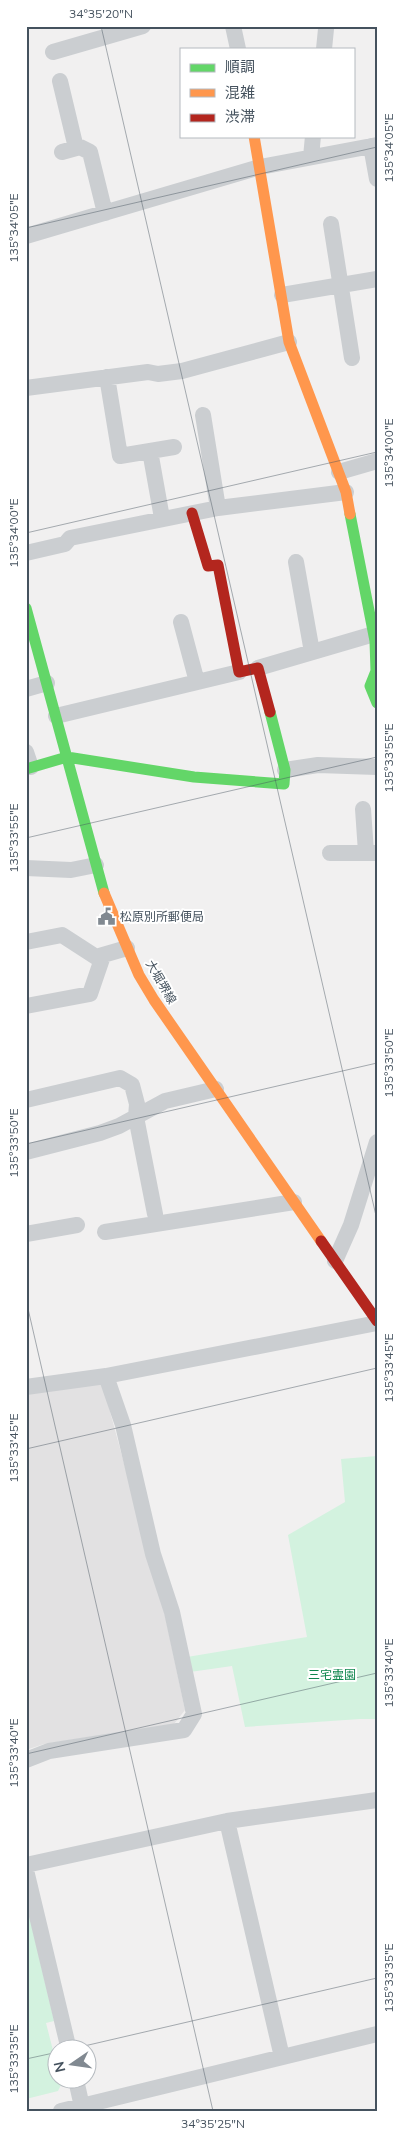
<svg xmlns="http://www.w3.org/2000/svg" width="403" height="2137" font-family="Mulish,'Noto Sans JP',sans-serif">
<rect width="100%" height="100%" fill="#f1f0f0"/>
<path fill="#e2e1e2" d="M102,1382L165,1615L185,1710L174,1724L44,1744L26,1750V1394Z"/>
<path fill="#d3f2df" d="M377,1456V1719H360L245,1727L232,1666L190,1672L187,1657L307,1637L288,1535L345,1502L341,1459Z
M26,1901L54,2021L46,2023L57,2066L58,2080H61L62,2083L58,2091L26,2099Z"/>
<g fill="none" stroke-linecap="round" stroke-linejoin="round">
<path stroke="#cbced1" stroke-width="16" d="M233,26L238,49
M324,49L326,29
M53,52L143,26
M60,81L76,148
M371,146L377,179
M62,152L80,147L90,152L105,213
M311,157L313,136
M331,224L352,358
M26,236L260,167L377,145
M282,295L377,279
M107,377L120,456L174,447
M26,388L148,372L158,374L182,371L289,342
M203,415L218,508
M150,451L162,518
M339,472L377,461
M26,553L65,544L70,538L218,508L346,492
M296,562L312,652
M181,622L197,682
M258,668L374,634
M26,689L47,683
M56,716L239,672
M26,752L31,767
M285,770L318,765L377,767
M363,809L366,852
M330,853H377
M26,868L71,870L96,865
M26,942L62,935L96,957L127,948
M26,1006L90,994L103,956
M26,1100L120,1078L132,1085L137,1104L136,1117L155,1214
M26,1152L100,1133L119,1126L165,1101L216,1089
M105,1232L294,1202
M26,1234L77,1225
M335,1261L351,1225L377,1142
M26,1387L106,1376L377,1323
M26,1760L49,1751L184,1730L194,1714L172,1612L153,1554L123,1425L106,1376
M227,1821L282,2057
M26,1865L227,1821L377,1800
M26,1870L69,2050
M76,2080L83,2111
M61,2111L377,2034"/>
<path stroke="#63d668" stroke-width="11" d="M350,514L375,641L376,671L370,686L377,703
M26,608L104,893
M26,769L67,757L194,777L284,784L285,770L270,712"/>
<path stroke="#ff974d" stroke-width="11" d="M254,136L289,342L346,492L350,514
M104,893L139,975L154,1000L321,1241"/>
<path stroke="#b3261e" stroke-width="11" d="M192,513L208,566L218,565L239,672L258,668L270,712
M321,1241L377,1321"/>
</g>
<path fill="none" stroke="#45525e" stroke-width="1" stroke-opacity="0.45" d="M101,26L377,1220M26,228L377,147M26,533L377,452M26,838L377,757M26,1144L377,1063M26,1300L213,2111M26,1449L377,1368M26,1754L377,1673M67,2050L377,1978M26,2059L58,2052"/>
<defs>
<symbol id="civic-bare" viewBox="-9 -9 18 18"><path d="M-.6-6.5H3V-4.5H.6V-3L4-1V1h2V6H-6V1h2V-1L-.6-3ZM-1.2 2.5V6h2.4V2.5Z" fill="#818991" stroke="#fff" stroke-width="2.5" paint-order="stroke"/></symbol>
</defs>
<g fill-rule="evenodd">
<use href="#civic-bare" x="94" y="904" width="25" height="25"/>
</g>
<g text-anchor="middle" stroke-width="4" stroke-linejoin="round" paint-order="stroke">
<g font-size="12" fill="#45525e" stroke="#fff" text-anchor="start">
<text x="120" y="921">松原別所郵便局</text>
</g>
<g font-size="12" fill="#45525e" stroke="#fff">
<text transform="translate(161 982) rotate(60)" y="4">大堀堺線</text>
</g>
<g font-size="12" fill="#0f864d" stroke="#fff">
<text x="332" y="1679">三宅霊園</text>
</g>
</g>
<rect width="403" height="2137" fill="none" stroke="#ffffff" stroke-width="55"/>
<rect x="180" y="48" width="175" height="90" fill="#ffffff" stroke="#b5babf"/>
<rect x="190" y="64" width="25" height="8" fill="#63d668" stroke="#b5babf"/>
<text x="225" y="72" font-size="15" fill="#45525e">順調</text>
<rect x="190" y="89" width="25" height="8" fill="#ff974d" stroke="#b5babf"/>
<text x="225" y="98" font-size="15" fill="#45525e">混雑</text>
<rect x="190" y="114" width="25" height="8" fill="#b3261e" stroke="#b5babf"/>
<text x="225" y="122" font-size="15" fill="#45525e">渋滞</text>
<g transform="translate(72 2064) rotate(257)"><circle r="24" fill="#ffffff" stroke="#b5babf"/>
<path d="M0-4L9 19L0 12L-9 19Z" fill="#818991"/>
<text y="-8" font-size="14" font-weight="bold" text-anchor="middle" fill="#45525e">N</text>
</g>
<rect x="28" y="28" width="348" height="2082" fill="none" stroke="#45525e" stroke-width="2"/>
<g font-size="12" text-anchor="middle" fill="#45525e">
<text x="101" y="18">34°35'20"N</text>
<text transform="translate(389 148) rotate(-90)" y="4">135°34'05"E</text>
<text transform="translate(14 228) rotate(-90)" y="4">135°34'05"E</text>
<text transform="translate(389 453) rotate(-90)" y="4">135°34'00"E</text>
<text transform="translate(14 533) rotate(-90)" y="4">135°34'00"E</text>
<text transform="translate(389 758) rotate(-90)" y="4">135°33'55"E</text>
<text transform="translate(14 838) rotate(-90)" y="4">135°33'55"E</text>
<text transform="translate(389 1063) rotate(-90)" y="4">135°33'50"E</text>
<text transform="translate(14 1143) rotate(-90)" y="4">135°33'50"E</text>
<text transform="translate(389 1368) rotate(-90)" y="4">135°33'45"E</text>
<text transform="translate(14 1448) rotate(-90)" y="4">135°33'45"E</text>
<text transform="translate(389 1673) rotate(-90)" y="4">135°33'40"E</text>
<text transform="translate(14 1753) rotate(-90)" y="4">135°33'40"E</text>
<text transform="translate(389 1978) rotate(-90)" y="4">135°33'35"E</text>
<text transform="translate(14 2059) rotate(-90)" y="4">135°33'35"E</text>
<text x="213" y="2128">34°35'25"N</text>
</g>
</svg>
